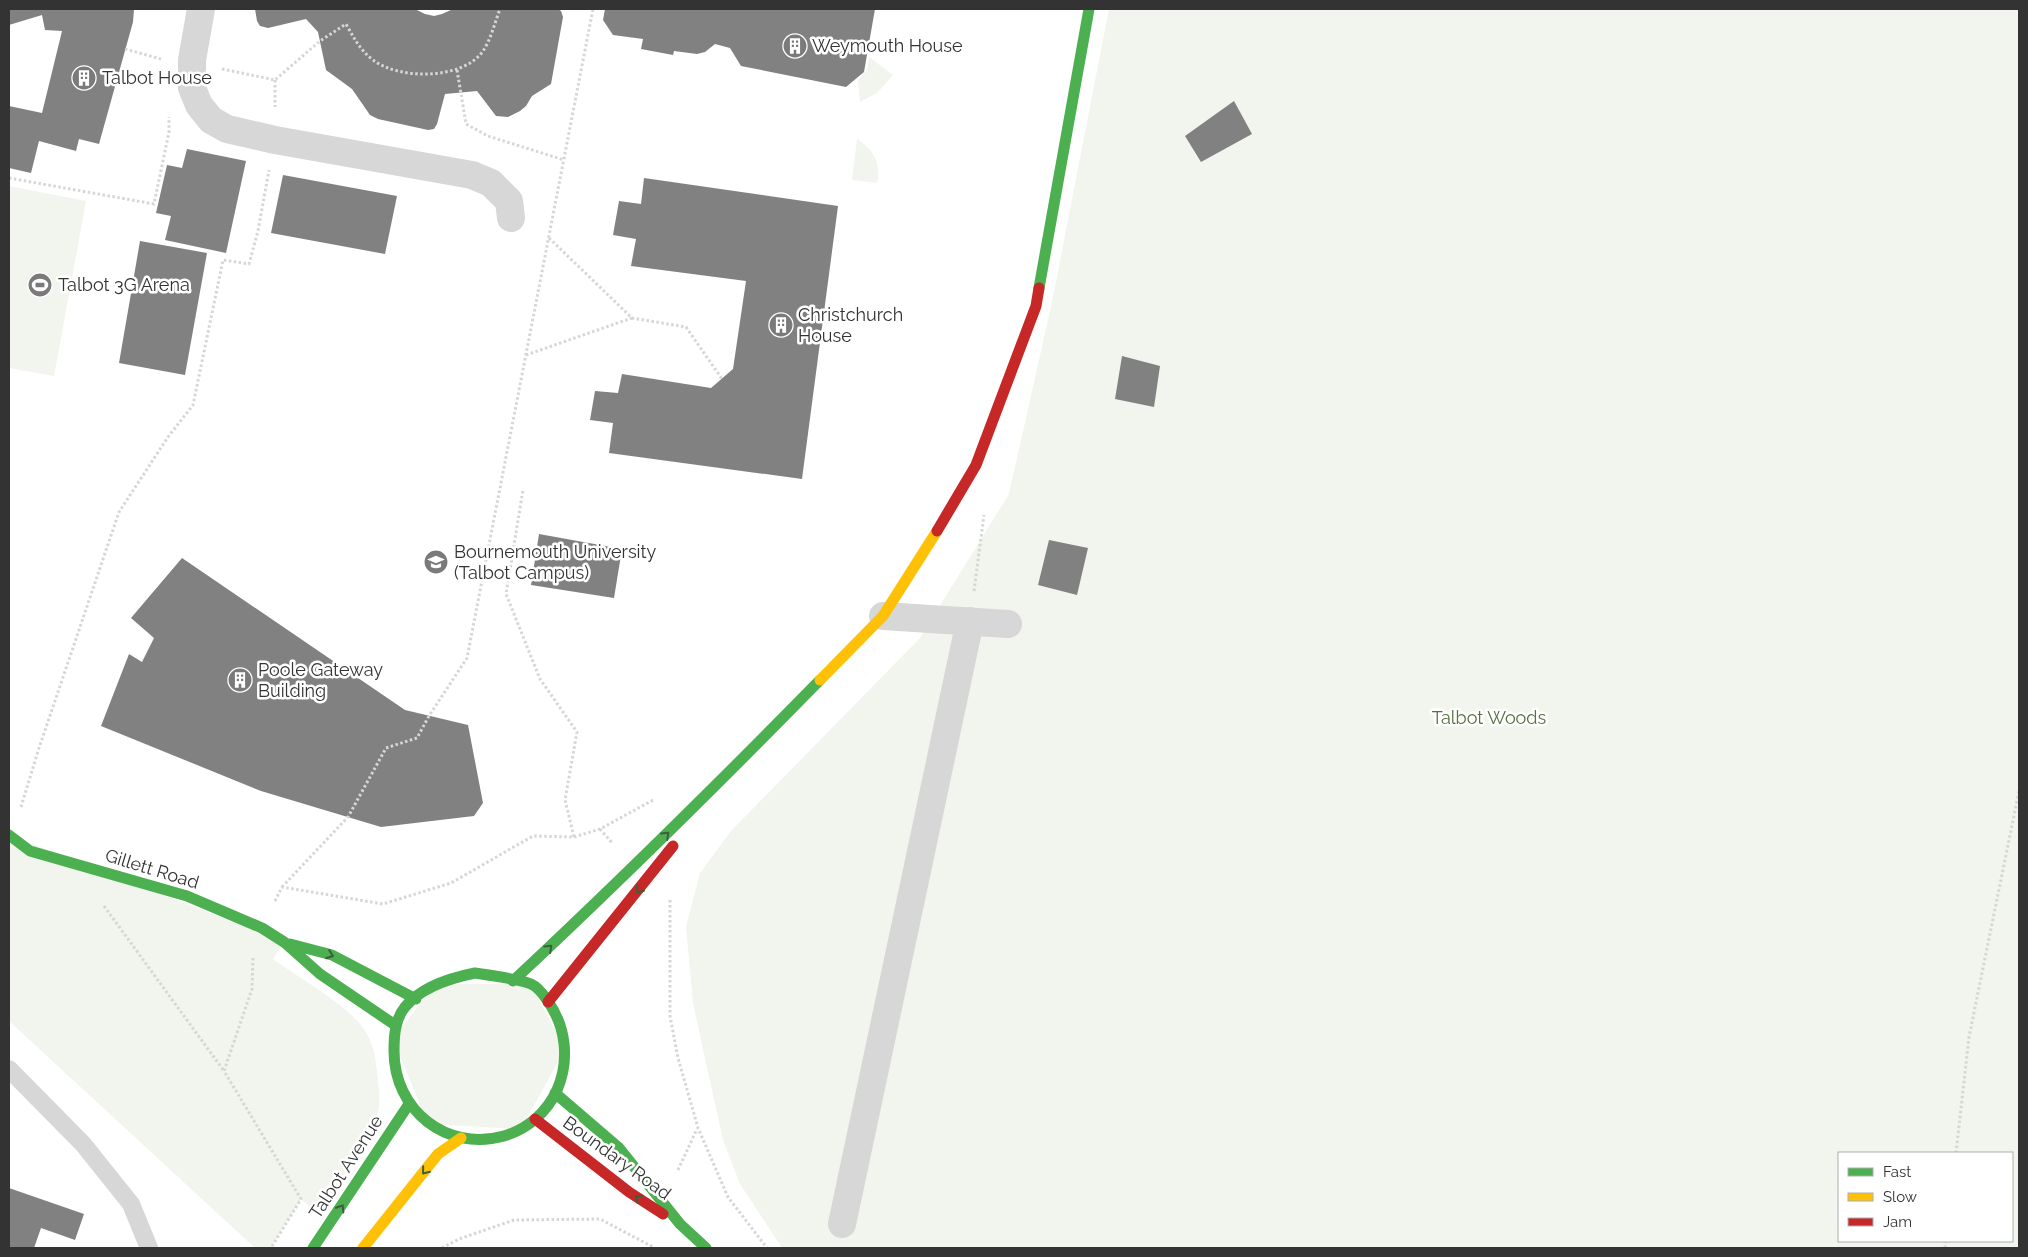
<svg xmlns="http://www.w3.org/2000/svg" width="2028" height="1257" font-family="Raleway,sans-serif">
<rect width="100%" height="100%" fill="#fff"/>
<path fill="#f1f5ed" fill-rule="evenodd" d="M1109,9H2019V1248H782L740,1184L723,1140L693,1003L686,927L700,873L731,831L920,638L1009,494L1052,302ZM1839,1153H2012V1241H1839Z
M869,57L893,75L877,93L860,102L858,80L867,70Z
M857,139C873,148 882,165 877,183L852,180Z
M9,186L86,201L54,376L9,368Z
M9,835L284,942L273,959C298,977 342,1002 361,1025C372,1039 375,1054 377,1071C378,1082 380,1094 379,1105C376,1139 336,1185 317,1213L301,1199L271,1248H255L9,1021Z
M435,984H531L565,1049L521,1129L428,1124L393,1039Z"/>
<path fill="#818181" d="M9,9H134L133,22L99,144L79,139L76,151L39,141L31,173L9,168V106L42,113L62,31L45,30L42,15L9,25Z
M255,9H415L425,14L434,16L442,14L453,9H558L561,11L563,17L551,84L532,96L526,106L520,111L508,117L496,116L477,91L445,94L437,124L434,129L428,130L378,119L370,115L352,89L326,70L318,32L306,19L268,28L260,26L257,21Z
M605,9H875L864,72L846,87L741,66L730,48L715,44L705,52L697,54L674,51L673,55L641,49L643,39L613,35L603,20Z
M1234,101L1252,134L1201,162L1185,136Z
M187,149L246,161L226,253L165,240L171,216L156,213L167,165L182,168Z
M283,175L397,196L385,254L271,233Z
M644,178L838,206L802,479L609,453L613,423L590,420L595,391L618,393L622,374L711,388L733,369L746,281L631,266L636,239L613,235L619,201L641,204Z
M140,241L207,253L185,375L119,363Z
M1122,356L1160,366L1154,407L1115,399Z
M539,534L622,549L614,598L531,585Z
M1049,540L1088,548L1077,595L1038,585Z
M182,558L405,710L468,725L483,803L474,816L381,827L261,791L101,726L129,654L142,662L154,638L131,618Z
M9,1188L84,1214L75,1240L41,1228L34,1248H9Z"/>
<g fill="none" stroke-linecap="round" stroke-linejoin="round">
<path stroke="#d6d6d6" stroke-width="3" stroke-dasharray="2.5 2.5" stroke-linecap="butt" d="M125,49L161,59
M222,69L275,80L320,41L346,24C354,38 360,50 373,60C399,80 463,80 483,51C491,39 495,22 500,9
M457,70L466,124L488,136L564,160
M275,80V107
M9,178L154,204L169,132V117
M549,238L632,318L686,327L722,379
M526,355L632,318
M974,591L984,515
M21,807L39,748L119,512L168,437L193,405L223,260L249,264L258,231L269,170
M600,829L613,844
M574,837L600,829L655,799
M282,887L348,817L386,748L417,738L429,716L467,658L593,9
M670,900V1016L678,1058L698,1128L728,1197L767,1248
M275,901L282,887L383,904L451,883L533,836L574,837L565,800L577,732L540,679L506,594L523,490
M104,906L224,1071
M253,958L252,989L224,1071L301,1199L271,1248
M1956,1153L1969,1037L2019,791
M678,1170L697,1129
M442,1248L459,1239L514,1220L600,1219L655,1248
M1945,1248L1946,1241"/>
<path stroke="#d7d7d7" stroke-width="18" d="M9,1069L83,1144L131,1204L149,1248"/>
<path stroke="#d7d7d7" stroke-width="28" d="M201,9L192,60V88L199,105L211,120L227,129L275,140L472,175L491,183L509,201L511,218
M883,616L1008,624
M842,1224L970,621"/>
<path stroke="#4caf50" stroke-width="11" d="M1039,288L1089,9
M9,835L30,851L187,896L262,928L284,942L320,974L395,1025
M290,944L332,955L416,999
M475,973C489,975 519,979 531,984C538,987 543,994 547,1000C566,1026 570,1060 557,1090C547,1112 528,1129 504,1136C446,1152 394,1110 394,1051C394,1036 395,1019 405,1007C421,987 450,978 475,973Z
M513,981C618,883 719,783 820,680
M555,1093L619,1148L680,1224L706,1248
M313,1248L409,1104"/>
<path stroke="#ffc107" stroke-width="11" d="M820,680L883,616L937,531
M363,1248L438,1154L461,1138"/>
<path stroke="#c62828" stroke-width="11" d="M937,531L976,465L1036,306L1039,288
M548,1002L673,846
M535,1119L629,1192L663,1214"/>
</g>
<defs><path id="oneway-chevron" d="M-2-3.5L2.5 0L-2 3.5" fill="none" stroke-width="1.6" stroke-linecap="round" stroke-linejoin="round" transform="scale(1.25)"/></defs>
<g stroke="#3c5e3d">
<use href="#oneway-chevron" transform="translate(666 835) rotate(-44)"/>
<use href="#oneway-chevron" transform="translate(639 890) rotate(129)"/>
<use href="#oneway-chevron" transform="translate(549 948) rotate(-43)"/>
<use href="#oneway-chevron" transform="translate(330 955) rotate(20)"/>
<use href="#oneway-chevron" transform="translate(425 1171) rotate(129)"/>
<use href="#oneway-chevron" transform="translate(638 1198) rotate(-146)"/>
<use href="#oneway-chevron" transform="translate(341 1208) rotate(-58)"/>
</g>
<defs>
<symbol id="building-disc" viewBox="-11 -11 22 22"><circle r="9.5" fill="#7a7a7a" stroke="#fff"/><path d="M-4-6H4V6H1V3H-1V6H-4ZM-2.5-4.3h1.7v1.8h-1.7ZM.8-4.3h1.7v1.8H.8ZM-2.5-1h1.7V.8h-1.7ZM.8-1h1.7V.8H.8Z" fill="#fff"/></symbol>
<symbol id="stadium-disc" viewBox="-11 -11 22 22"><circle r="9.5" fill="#7a7a7a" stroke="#fff"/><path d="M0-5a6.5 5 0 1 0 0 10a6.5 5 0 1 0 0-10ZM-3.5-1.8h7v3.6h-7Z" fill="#fff"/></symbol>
<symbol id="university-disc" viewBox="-11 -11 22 22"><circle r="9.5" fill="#7a7a7a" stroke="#fff"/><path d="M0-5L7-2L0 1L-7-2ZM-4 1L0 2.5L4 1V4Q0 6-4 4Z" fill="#fff"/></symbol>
</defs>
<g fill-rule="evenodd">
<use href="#building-disc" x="781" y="32" width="28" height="28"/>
<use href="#building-disc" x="70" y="64" width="28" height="28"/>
<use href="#stadium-disc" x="26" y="271" width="28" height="28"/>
<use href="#building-disc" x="767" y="311" width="28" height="28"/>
<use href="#university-disc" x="422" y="548" width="28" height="28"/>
<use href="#building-disc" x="226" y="666" width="28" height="28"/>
</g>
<g text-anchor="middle" stroke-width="5" stroke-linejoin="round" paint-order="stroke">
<g font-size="18" fill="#333" stroke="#fff" text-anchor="start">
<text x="812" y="52">Weymouth House</text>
<text x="102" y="84">Talbot House</text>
<text x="58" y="291">Talbot 3G Arena</text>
<text x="798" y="321">Christchurch<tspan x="798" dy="21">House</tspan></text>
<text x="454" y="558">Bournemouth University<tspan x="454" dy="21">(Talbot Campus)</tspan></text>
<text x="258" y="676">Poole Gateway<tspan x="258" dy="21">Building</tspan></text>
</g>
<g font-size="18" fill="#56703f" stroke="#fff">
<text x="1489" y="724">Talbot Woods</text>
</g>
<g font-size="18" fill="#333" stroke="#fff">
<text transform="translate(152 869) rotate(17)" y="6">Gillett Road</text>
<text transform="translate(617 1158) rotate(36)" y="6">Boundary Road</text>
<text transform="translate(346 1167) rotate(-57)" y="6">Talbot Avenue</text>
</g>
</g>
<rect width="2028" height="1257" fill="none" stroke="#333333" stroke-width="20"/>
<rect x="1838" y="1152" width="175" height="90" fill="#ffffff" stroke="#adadad"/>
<rect x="1848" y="1168" width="25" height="8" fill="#4caf50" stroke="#adadad"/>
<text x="1883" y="1177" font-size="15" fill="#333333">Fast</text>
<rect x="1848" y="1193" width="25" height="8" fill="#ffc107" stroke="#adadad"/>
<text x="1883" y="1202" font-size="15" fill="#333333">Slow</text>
<rect x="1848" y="1218" width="25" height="8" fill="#c62828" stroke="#adadad"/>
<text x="1883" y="1227" font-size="15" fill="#333333">Jam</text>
</svg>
